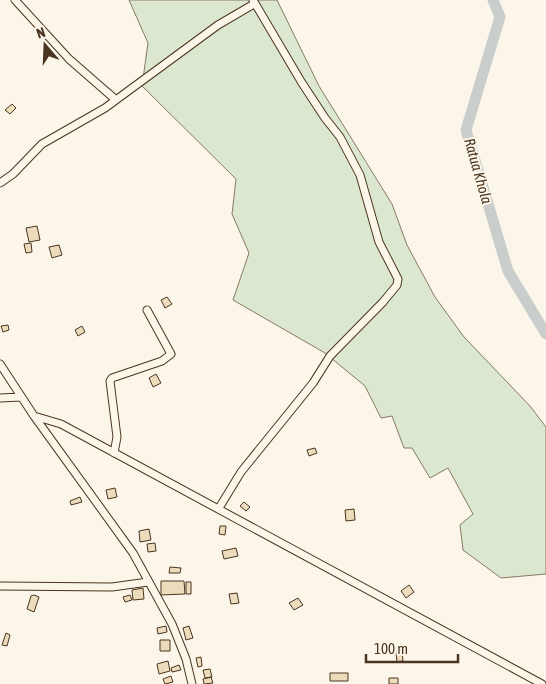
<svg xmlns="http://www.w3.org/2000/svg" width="546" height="684" font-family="'Asap Condensed',sans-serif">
<rect width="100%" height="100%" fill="#fbf6e9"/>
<path fill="#dce7d0" stroke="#887966" d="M129,0H277L319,86L392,204L407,245L435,297L464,337L530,406L546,427V574L501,578L463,550L460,525L473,514L448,468L430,478L412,448H404L392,416L381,418L365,386L325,353L233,300L249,253L232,214L236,179L142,86L148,43Z"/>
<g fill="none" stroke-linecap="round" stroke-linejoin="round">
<path stroke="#c9cecd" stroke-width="11" d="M493,0L500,17L466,130L508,271L546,334"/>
</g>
<path fill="#ecdcbc" stroke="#4a3520" d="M12,104L16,108L10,114L5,110Z
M37,226L40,240L29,242L26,228Z
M31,243L32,252L26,253L24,244Z
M59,245L62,255L52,258L49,247Z
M167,297L172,304L165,308L161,300Z
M8,325L9,330L3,332L1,326Z
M82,326L85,332L78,336L75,330Z
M156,374L161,383L153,387L149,378Z
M315,448L317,453L309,456L307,450Z
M115,488L117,497L108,499L106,490Z
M80,497L82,502L71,505L70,501Z
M244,502L250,507L246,511L240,506Z
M354,509L355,520L346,521L345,510Z
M220,526H226L225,535L219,534Z
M149,529L151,540L140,542L139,531Z
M155,543L156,551L148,552L147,544Z
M236,548L238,556L224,559L222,551Z
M170,567L181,568L180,573H169Z
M161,581H184L185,594L161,595Z
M186,582H191V594H186Z
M409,585L414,592L406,598L401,591Z
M143,588L144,599L133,600L132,590Z
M237,593L239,603L231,604L229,594Z
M34,595L39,597L34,612L27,609L31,596Z
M130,595L132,600L125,602L123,597Z
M298,598L303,605L294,610L289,603Z
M166,626L167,632L158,634L157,628Z
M189,626L193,638L186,640L183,628Z
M6,633L10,635L7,646L2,645Z
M160,640H170V651H160Z
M402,651L403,661L397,662L396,652Z
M201,657L202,666L198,667L196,658Z
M168,661L170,671L159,674L157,664Z
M179,665L181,670L172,672L171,668Z
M210,669L212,677L205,678L203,670Z
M330,673H348V681H330Z
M171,676L173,682L165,684L163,679Z
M211,677L213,683L204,684L203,679Z
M389,678H398V684H389Z"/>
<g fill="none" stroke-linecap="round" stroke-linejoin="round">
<defs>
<path id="minor" d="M15,0L69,59L116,100
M0,183L13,174L42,144L105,108L218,25L254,4
M0,364L34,416L133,553L172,624L186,659L192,684
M0,398L21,397
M34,416L61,424L542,684
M114,453L117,437L110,381L112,378L162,361L171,354L147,310
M219,508L241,472L313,383L330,356L383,302L397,285L398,279L379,242L360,175L340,137L325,118L302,83L253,0
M0,586L112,587L148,582"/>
</defs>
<use href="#minor" stroke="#4a3520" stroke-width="9"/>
<use href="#minor" stroke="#fbf6e9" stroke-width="7"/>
</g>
<g text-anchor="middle" stroke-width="4" stroke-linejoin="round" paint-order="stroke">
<g font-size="15" font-style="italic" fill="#4a3520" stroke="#fbf6e9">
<text transform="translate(478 171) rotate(74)" y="5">Ratua Khola</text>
</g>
</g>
<g transform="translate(45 45) rotate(341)" stroke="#fbf6e9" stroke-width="4" paint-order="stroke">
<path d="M0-4L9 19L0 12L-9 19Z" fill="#4a3520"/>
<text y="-8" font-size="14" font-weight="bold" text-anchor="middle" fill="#4a3520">N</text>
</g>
<path d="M366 654v8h92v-8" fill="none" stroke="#4a3520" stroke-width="2.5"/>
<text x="374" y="654" font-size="15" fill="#4a3520" stroke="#fbf6e9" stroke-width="4" paint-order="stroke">100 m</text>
</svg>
